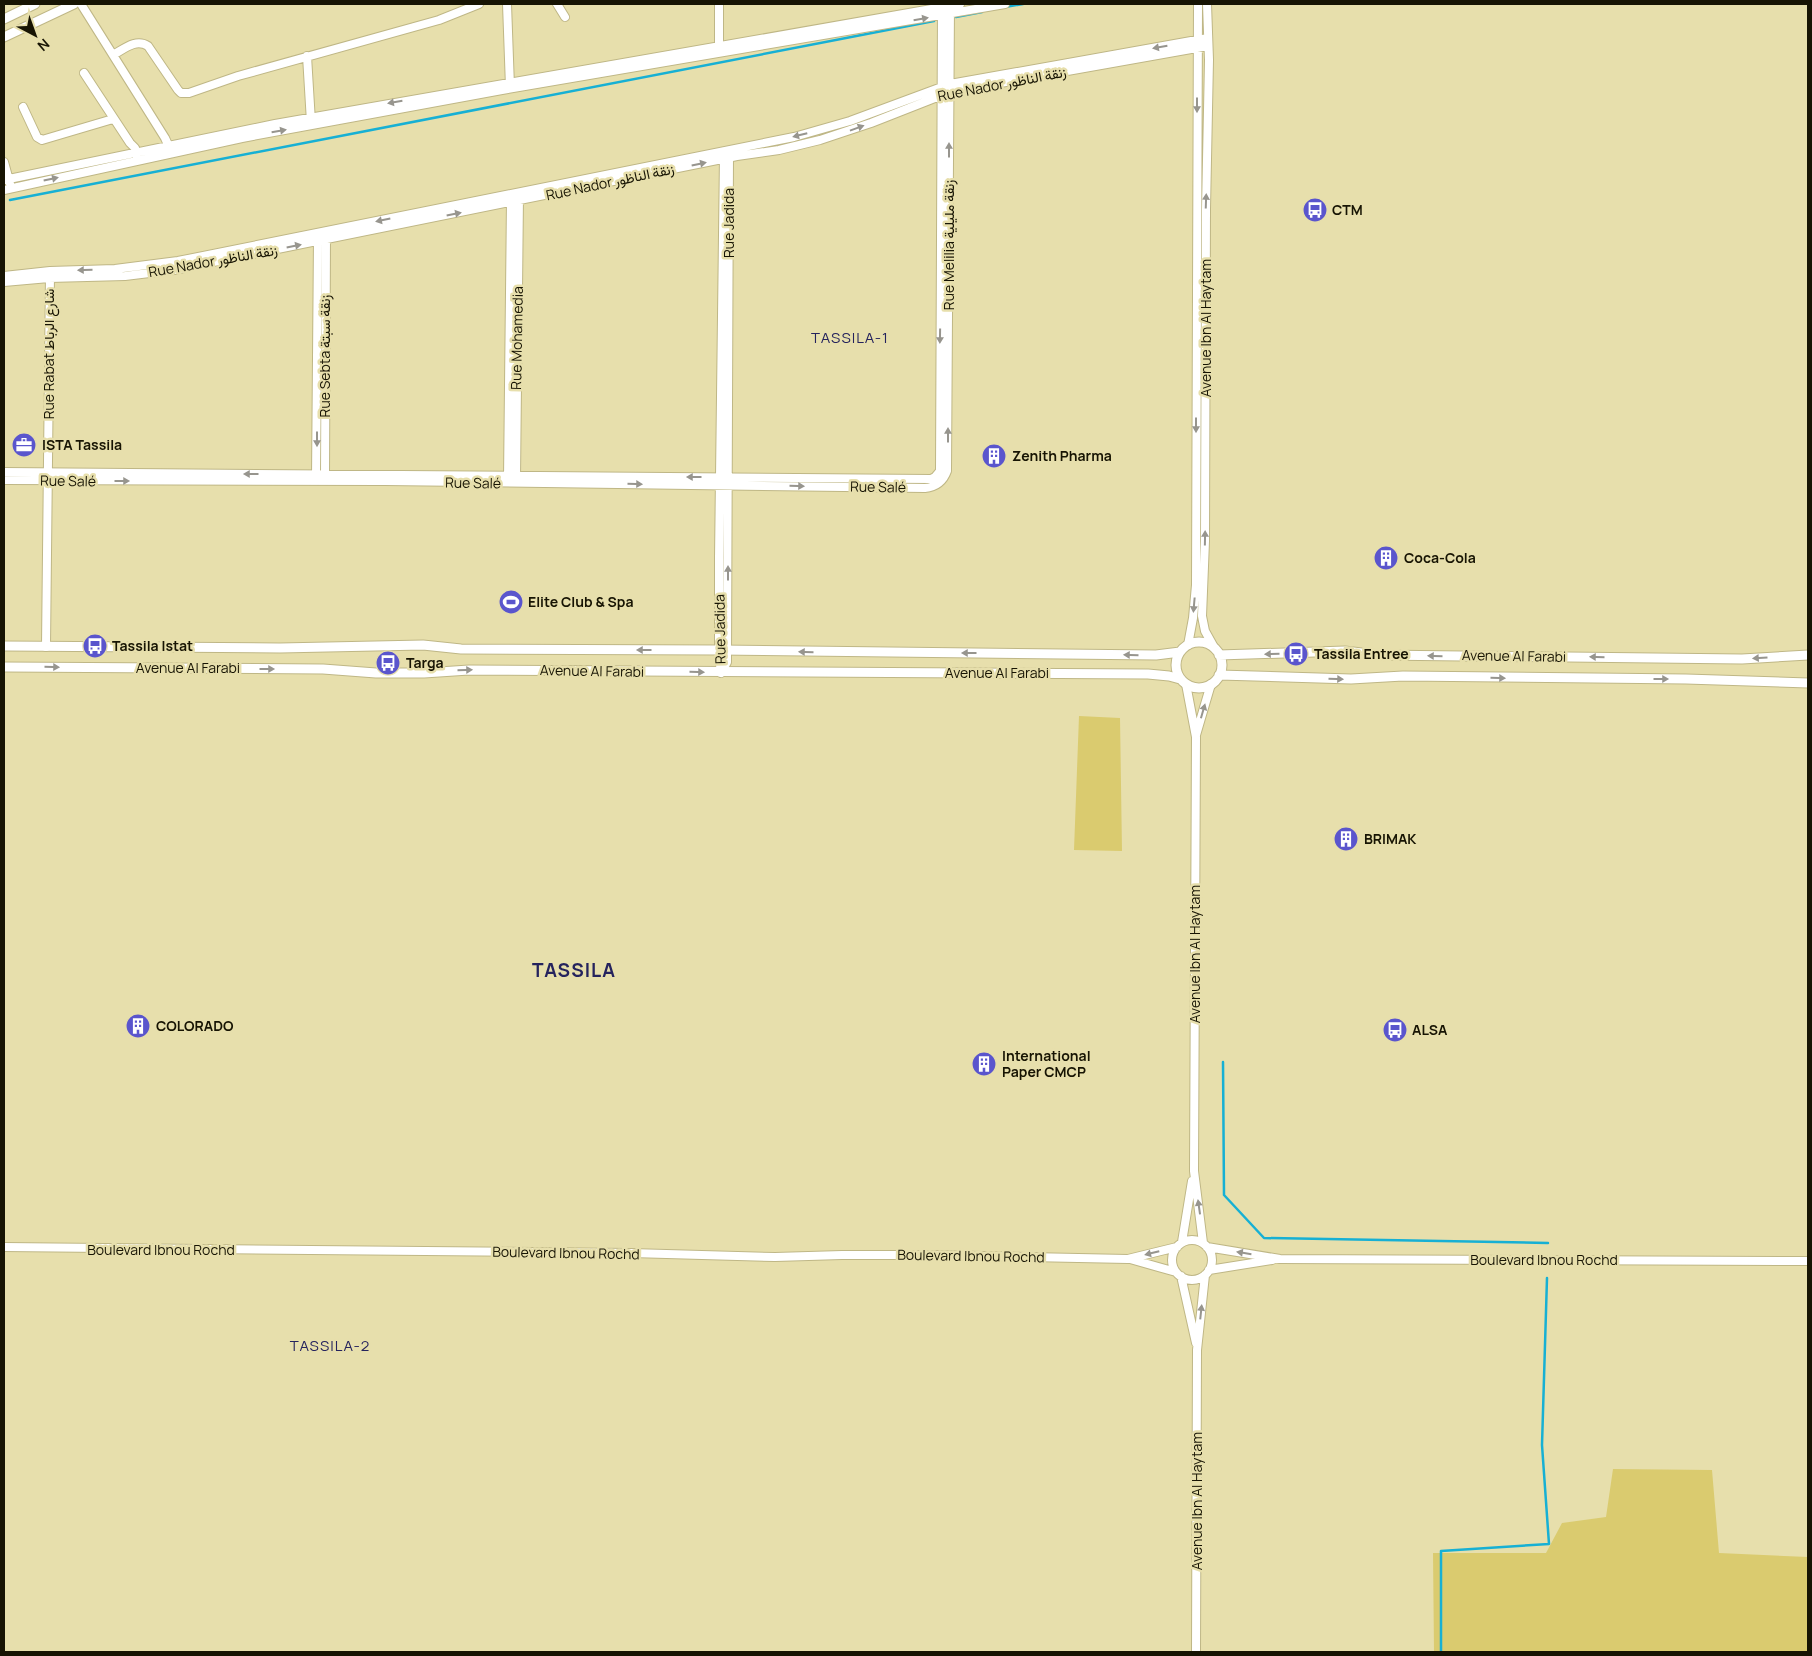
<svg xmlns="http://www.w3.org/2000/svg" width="1812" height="1656" font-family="Manrope,Vazirmatn,sans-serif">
<rect width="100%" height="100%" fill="#e7dfac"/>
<path fill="#dacb6f" d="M1079,716L1120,718L1122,851L1074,850Z
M1613,1469L1712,1470L1719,1553L1808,1557V1652H1434L1433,1553H1546L1562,1523L1606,1517Z"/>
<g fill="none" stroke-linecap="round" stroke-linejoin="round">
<path stroke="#17b0d4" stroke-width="2.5" d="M1005,7L1023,4
M956,17L982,12
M10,200L934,21
M1223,1062L1224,1195L1264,1238L1548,1243
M1441,1652V1551L1549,1544L1542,1445L1547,1278"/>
<defs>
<path id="minor" d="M81,4L165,138L170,149
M507,4L510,87
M557,4L565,17
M719,4V52
M1207,4L1209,60L1206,209L1205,541L1202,616L1205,631L1215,649
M113,55C124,49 136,38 148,46L178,90L181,93H189L238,76L439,20L479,4
M307,56L311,122
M84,73L130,143L135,148L137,158
M23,107L37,137L42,140L113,119
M4,162L10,184
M4,180L275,124L960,4
M4,190L242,138L502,90L1005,4
M4,276L50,271L115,269L178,261L794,137L850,121L950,84L1208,38
M4,282L49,278L125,276L174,270L737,156L779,150L820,140L871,123L950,92L1208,46
M4,472L931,479L935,477
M935,477L940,471L942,11
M316,479L318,238
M325,479L326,236
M516,479L519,196
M4,480L385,481L925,488C936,487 943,482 947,471L950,5
M508,480L511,199
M1188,645L1193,618L1196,585L1198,4
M46,647L50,274
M721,673L727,662V656L729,154
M721,673L719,656V558L724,155
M1186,684L1196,737L1194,1171L1203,1243
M1196,735L1211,684
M1172 1260a20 20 0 1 1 40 0a20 20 0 1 1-40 0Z
M1182,1242L1192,1181
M4,1247L631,1253L775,1257L842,1255H934L1128,1259L1177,1247
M1207,1247L1280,1259L1808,1261
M1130,1259L1176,1272
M1209,1270L1272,1260
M1181,1276L1196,1343
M1196,1652L1197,1350L1205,1275"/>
<path id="tertiary" d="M4,19L35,4
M4,37L74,4
M1176 665a23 23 0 1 1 46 0a23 23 0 1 1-46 0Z
M4,646L280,648L423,645L461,649L719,650L1156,655L1180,652
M1219,655L1345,651L1378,655L1742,659L1808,655
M4,667L323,669L376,673H424L469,670L1148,674L1169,676L1180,679
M1219,675L1351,679L1403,676L1686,679L1808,683"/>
</defs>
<use href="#minor" stroke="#bfb786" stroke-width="10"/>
<use href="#tertiary" stroke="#bfb786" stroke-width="11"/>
<use href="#minor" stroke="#fff" stroke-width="8"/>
<use href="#tertiary" stroke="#fff" stroke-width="9"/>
</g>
<defs><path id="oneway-solid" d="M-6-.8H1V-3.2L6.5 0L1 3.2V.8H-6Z" transform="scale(1.25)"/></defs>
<g fill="#97958e">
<use href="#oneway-solid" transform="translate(921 19) rotate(-10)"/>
<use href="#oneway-solid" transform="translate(1160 47) rotate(170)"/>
<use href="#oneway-solid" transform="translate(395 102) rotate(170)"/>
<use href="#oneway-solid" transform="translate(1197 105) rotate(90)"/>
<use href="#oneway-solid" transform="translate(857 128) rotate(-20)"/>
<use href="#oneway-solid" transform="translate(279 131) rotate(-10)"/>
<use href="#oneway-solid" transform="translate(800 135) rotate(166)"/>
<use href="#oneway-solid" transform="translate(949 150) rotate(-90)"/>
<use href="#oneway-solid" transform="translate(699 164) rotate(-12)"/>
<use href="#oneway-solid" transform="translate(51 179) rotate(-12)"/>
<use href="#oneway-solid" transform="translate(1206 201) rotate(-88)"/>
<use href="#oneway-solid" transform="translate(454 214) rotate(-11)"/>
<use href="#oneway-solid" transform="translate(383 220) rotate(168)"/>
<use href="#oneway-solid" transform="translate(294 246) rotate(-11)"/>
<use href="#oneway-solid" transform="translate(85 270) rotate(179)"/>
<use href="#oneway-solid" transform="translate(940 336) rotate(91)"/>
<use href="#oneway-solid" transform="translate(1196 425) rotate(90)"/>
<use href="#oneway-solid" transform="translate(948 435) rotate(-90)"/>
<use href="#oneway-solid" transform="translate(317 439) rotate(90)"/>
<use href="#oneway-solid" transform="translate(251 474) rotate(-180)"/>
<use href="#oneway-solid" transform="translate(694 477) rotate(-180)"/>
<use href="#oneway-solid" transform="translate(122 481)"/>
<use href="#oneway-solid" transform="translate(635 484) rotate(1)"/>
<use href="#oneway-solid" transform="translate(797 486) rotate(1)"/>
<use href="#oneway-solid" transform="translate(1205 538) rotate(-89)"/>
<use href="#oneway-solid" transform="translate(728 573) rotate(-90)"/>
<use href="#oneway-solid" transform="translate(1194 605) rotate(95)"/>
<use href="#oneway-solid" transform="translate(644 650) rotate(180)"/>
<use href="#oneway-solid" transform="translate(806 652) rotate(-179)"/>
<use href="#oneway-solid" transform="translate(969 653) rotate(180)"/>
<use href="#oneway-solid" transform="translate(1272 654) rotate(178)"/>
<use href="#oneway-solid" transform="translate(1131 655) rotate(-179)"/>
<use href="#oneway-solid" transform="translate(1435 656) rotate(-179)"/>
<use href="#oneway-solid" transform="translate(1597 657) rotate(-179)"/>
<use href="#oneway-solid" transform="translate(1760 658) rotate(176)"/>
<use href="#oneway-solid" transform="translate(52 667) rotate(1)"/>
<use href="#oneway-solid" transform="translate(267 669)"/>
<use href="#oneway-solid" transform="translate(465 670) rotate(-1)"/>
<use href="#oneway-solid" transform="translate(697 672) rotate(1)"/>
<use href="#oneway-solid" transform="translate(1498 678) rotate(1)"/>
<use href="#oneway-solid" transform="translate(1336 679) rotate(2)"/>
<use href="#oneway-solid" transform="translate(1661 679)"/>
<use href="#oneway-solid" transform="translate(1203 711) rotate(-74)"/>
<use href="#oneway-solid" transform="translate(1199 1207) rotate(-98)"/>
<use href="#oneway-solid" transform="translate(1152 1253) rotate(166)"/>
<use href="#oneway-solid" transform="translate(1244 1253) rotate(-171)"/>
<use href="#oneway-solid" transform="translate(1201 1312) rotate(-84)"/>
</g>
<defs>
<symbol id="bus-disc" viewBox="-11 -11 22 22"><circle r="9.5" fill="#5a55cd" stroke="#e7dfac"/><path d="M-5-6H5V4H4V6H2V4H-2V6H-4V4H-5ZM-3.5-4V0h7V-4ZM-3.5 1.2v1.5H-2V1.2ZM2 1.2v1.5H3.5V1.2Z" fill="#fff"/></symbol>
<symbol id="office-disc" viewBox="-11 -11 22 22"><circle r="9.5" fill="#5a55cd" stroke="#e7dfac"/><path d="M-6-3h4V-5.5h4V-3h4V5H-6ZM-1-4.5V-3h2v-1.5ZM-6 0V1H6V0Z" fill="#fff"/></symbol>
<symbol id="building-disc" viewBox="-11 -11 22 22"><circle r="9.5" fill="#5a55cd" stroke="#e7dfac"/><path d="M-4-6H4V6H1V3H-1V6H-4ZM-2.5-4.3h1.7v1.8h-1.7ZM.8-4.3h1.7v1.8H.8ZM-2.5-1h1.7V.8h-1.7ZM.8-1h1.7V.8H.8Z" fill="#fff"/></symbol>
<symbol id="stadium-disc" viewBox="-11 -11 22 22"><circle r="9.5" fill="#5a55cd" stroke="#e7dfac"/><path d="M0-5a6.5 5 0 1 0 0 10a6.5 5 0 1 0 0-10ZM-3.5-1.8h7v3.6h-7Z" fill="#fff"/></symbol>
</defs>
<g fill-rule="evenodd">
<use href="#bus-disc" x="1301" y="196" width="28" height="28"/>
<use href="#office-disc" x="10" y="431" width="28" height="28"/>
<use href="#building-disc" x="980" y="442" width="28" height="28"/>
<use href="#building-disc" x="1372" y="544" width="28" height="28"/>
<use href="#stadium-disc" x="497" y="588" width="28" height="28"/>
<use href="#bus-disc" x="81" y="632" width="28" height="28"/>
<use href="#bus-disc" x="1282" y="640" width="28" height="28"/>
<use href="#bus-disc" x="374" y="649" width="28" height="28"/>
<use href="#building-disc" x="1332" y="825" width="28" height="28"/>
<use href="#building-disc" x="124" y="1012" width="28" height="28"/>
<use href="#bus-disc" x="1381" y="1016" width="28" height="28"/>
<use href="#building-disc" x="970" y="1050" width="28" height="28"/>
</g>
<g text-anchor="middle" stroke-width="5" stroke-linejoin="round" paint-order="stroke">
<g font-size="14" fill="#171403" stroke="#e7dfac">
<text transform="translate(1002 84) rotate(-11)" y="5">Rue Nador زنقة الناظور</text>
<text transform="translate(610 182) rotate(-12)" y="5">Rue Nador زنقة الناظور</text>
<text transform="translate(729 223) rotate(-90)" y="5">Rue Jadida</text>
<text transform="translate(949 245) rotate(-90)" y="5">Rue Melilia زنقة مليلية</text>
<text transform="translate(213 261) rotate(-10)" y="5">Rue Nador زنقة الناظور</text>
<text transform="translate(1206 328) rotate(-90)" y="5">Avenue Ibn Al Haytam</text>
<text transform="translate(517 338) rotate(-89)" y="5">Rue Mohamedia</text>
<text transform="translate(49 354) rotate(-90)" y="5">Rue Rabat شارع الرباط</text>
<text transform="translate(325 356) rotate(-90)" y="5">Rue Sebta زنقة سبتة</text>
<text transform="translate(68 481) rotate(1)" y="5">Rue Salé</text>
<text transform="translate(473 483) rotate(1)" y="5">Rue Salé</text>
<text transform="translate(878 487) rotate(1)" y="5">Rue Salé</text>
<text transform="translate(720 629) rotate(-91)" y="5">Rue Jadida</text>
<text transform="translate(1514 656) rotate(1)" y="5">Avenue Al Farabi</text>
<text x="188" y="673">Avenue Al Farabi</text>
<text transform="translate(592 671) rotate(1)" y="5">Avenue Al Farabi</text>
<text x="997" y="678">Avenue Al Farabi</text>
<text transform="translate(1195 954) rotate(-90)" y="5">Avenue Ibn Al Haytam</text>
<text x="161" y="1255">Boulevard Ibnou Rochd</text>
<text transform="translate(566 1253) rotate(1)" y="5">Boulevard Ibnou Rochd</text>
<text transform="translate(971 1256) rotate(1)" y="5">Boulevard Ibnou Rochd</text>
<text x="1544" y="1265">Boulevard Ibnou Rochd</text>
<text transform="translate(1197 1501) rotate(-90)" y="5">Avenue Ibn Al Haytam</text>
</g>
<g font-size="14" font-weight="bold" fill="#171403" stroke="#e7dfac" text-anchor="start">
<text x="1332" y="215">CTM</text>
<text x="42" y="450">ISTA Tassila</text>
<text x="1012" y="461">Zenith Pharma</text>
<text x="1404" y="563">Coca-Cola</text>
<text x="528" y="607">Elite Club &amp; Spa</text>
<text x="112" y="651">Tassila Istat</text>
<text x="1314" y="659">Tassila Entree</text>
<text x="406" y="668">Targa</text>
<text x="1364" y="844">BRIMAK</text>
<text x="156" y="1031">COLORADO</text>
<text x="1412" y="1035">ALSA</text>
<text x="1002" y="1061">International<tspan x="1002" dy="16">Paper CMCP</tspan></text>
</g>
<g font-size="15" letter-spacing="1" fill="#25235d" stroke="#e7dfac">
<text x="850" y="343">TASSILA-1</text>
<text x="330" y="1351">TASSILA-2</text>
</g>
<g font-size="19" font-weight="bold" letter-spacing="1" fill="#25235d" stroke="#e7dfac">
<text x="574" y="977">TASSILA</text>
</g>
</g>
<rect width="1812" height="1656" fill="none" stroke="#171403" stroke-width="10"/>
<g transform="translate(35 35) rotate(139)" stroke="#e7dfac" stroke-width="4" paint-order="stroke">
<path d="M0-4L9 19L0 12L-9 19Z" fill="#171403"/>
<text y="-8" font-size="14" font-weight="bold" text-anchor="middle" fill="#171403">N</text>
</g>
</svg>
